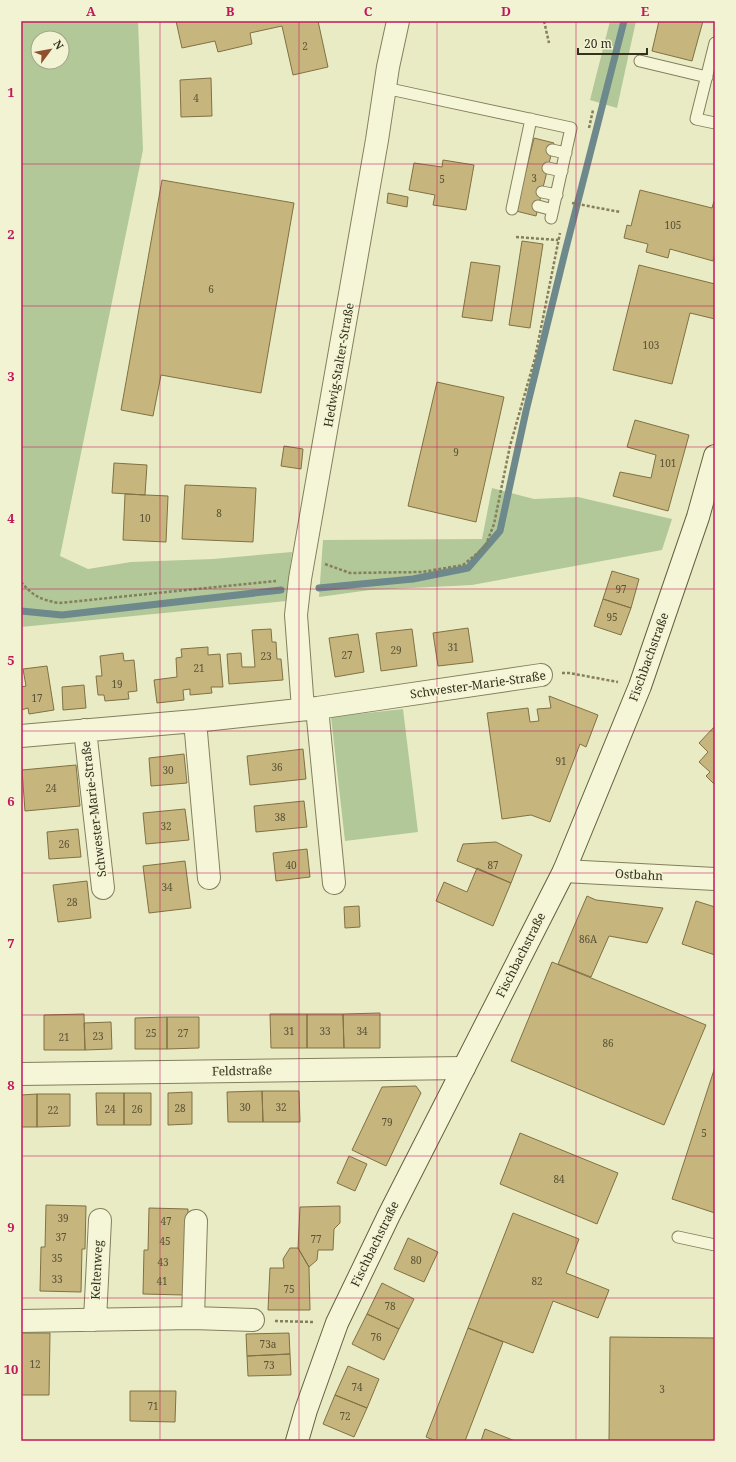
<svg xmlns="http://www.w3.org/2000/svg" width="736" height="1462" font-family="'Noto Serif',serif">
<rect width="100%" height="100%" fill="#e9ebc4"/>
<path fill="#b2c899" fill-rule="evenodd" d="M21,21H138L143,150L60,556L88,569L131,562L213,559L292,552L286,601L21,627ZM38,38H62V62H38Z
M610,21H636L617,108L590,100Z
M492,488L534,499L578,497L672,519L662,550L472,585L370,590L319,597L323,540L482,539Z
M403,709L418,832L345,841L331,717Z"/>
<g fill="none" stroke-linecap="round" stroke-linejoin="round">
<path stroke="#6d898c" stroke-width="7" d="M319,588L413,579L468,568L500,531L526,411L565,252L624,21
M21,611L62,615L281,590"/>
</g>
<path fill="#c6b57d" stroke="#817143" d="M176,21H318L328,67L293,75L282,26L250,33L252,44L218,52L215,41L182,48Z
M659,21H703L692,61L652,51Z
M211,78L212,116L181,117L180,80Z
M534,138L554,143L536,216L516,211Z
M443,160L474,165L466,210L433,205L435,195L409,190L414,163L442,167Z
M162,180L294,203L261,393L161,375L153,416L121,410Z
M640,190L712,208L714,201H715V252L713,261L670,249L668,258L646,252L648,244L624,238L627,225L631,226Z
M388,193L408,197L407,207L387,203Z
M522,241L543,244L530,328L509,325Z
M471,262L500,266L492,321L462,317Z
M639,265L715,284V319L690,313L672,384L613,370Z
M437,382L504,397L476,522L408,506Z
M635,420L689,435L668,511L613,496L620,472L651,478L656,455L627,447Z
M284,446L303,449L301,469L281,466Z
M114,463L147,465L145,495L112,493Z
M185,485L256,488L253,542L182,539Z
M125,494L168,496L166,542L123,540Z
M612,571L639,579L631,608L603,599Z
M603,599L631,608L621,635L594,626Z
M468,628L473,662L438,666L433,633Z
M271,629L272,642H276L277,659H281L283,680L229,684L227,654L241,653L242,667H255L252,630Z
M412,629L417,666L381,671L376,633Z
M358,634L364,672L335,677L329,638Z
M208,647V655L220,654L223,687H211L212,693L190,695V689L183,690L184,700L157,703L154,680L177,677L176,658L182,657L181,649Z
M123,653L124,661L134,660L137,691L128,692L129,699L105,701L104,695H98L96,676H102L100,656Z
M47,666L54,710L29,714L28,708L21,710V687L26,686L23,669Z
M84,685L86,708L63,710L62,687Z
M549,696L598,715L586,747L580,744L550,822L531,815L502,819L487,713L528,708L530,722L539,721L537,709L551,708Z
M715,726V785L706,776L710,772L699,762L708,752L699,743Z
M303,749L306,779L250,785L247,756Z
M184,754L187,783L151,786L149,758Z
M76,765L80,806L25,811L22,770Z
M304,801L307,827L256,832L254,806Z
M185,809L189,840L146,844L143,813Z
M78,829L81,857L49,859L47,832Z
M496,842L522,855L511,883L457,861L463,844Z
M307,849L310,877L276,881L273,853Z
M185,861L191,908L149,913L143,866Z
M477,868L511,883L493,926L436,901L444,882L467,892Z
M87,881L91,918L58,922L53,885Z
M587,896L596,900L663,908L647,943L609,936L591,977L558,964Z
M696,901L715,907V955L682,944Z
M359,906L360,927L345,928L344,907Z
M552,962L706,1025L664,1125L511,1061Z
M380,1013V1048H344L343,1014Z
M84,1014L85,1050H44V1015Z
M270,1014H307V1048H271Z
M307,1014H343L344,1048H307Z
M167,1017V1049H135V1018Z
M167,1017H199V1048L167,1049Z
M111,1022L112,1049L85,1050L84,1023Z
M715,1067V1213L672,1199Z
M416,1086L421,1093L386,1166L352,1150L382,1087Z
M262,1091L263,1122H228L227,1092Z
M262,1091H299L300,1122H263Z
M192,1092V1124L168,1125V1093Z
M96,1093H124V1125H97Z
M124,1093H151V1125H124Z
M37,1094V1127H21V1095Z
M37,1094H70V1126L37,1127Z
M520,1133L618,1173L597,1224L500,1184Z
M349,1156L367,1164L355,1191L337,1183Z
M46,1205L86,1206L85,1249H82L81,1292L40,1291L41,1247H45Z
M340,1206V1223L334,1229L333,1250H318L317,1260L309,1267L298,1248L300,1207Z
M149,1208L188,1209V1252L184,1295L143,1294L144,1250H148Z
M513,1213L579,1239L566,1273L609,1290L598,1318L553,1301L533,1353L468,1328Z
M408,1238L438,1252L424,1282L394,1269Z
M290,1248H298L309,1267L310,1310H268L270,1268H284L283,1259Z
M382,1283L414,1299L399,1329L367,1314Z
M367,1314L399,1329L384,1360L352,1344Z
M468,1328L503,1342L465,1441H436L426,1437Z
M21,1333H50L49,1395H21Z
M289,1333L290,1354L247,1356L246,1334Z
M610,1337L715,1338V1441H609Z
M290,1354L291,1375L248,1376L247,1356Z
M348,1366L379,1379L367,1408L335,1395Z
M130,1391H176L175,1422L130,1421Z
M335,1395L367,1408L354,1437L323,1424Z
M485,1429L515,1441H481Z"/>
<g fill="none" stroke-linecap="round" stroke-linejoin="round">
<defs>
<path id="lane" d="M715,43L696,119L715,123
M640,61L707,77
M385,88L571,128L551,218
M552,150L566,153
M548,168L562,171
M542,192L557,195
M538,206L553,210
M512,209L531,119
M678,1237L715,1245"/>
<path id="street" d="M317,708L334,883
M303,709L296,615L300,579L377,140L388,67L398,21
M195,721L209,878
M85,730L103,888
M21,736L195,721L317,708L541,675
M564,871L715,879
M21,1074L464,1068
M193,1318L196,1221
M95,1320L100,1220
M21,1321L193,1318L253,1320"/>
<path id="secondary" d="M297,1441L306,1410L337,1323L389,1215L564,871L640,686L698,517L715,456"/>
</defs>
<use href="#lane" stroke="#847f5c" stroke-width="13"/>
<use href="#street" stroke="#847f5c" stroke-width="24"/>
<use href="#secondary" stroke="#66603f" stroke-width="24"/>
<path stroke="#847f5c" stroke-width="2.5" stroke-dasharray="3 2" stroke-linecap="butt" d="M544,21L549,43
M589,128L593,110
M572,203L620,212
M516,237L558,240
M325,564L350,573L422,572L463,565L485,547L494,524L510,446L535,358L560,233
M21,582C33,596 41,600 59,603L276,581
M562,673H569L618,682
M275,1321L314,1322"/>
<use href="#lane" stroke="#f5f6d7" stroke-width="11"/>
<use href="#street" stroke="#f5f6d7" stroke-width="22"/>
<use href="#secondary" stroke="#f5f6d7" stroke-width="22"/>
</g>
<path fill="none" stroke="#c2185b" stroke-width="1" stroke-opacity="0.55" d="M160,21V1441M299,21V1441M437,21V1441M576,21V1441M21,164H715M21,306H715M21,447H715M21,589H715M21,731H715M21,873H715M21,1015H715M21,1156H715M21,1298H715"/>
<g text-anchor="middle" stroke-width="3" stroke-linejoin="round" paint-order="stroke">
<g font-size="10" fill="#595236">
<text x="305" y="50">2</text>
<text x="196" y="102">4</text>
<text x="534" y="182">3</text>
<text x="442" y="183">5</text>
<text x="673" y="229">105</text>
<text x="211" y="293">6</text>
<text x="651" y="349">103</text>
<text x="456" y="456">9</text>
<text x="668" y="467">101</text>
<text x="219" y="517">8</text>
<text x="145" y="522">10</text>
<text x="621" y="593">97</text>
<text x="612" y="621">95</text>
<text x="453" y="651">31</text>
<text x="396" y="654">29</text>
<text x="347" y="659">27</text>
<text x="266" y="660">23</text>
<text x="199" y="672">21</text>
<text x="117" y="688">19</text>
<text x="37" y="702">17</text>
<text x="561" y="765">91</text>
<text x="277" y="771">36</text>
<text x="168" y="774">30</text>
<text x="51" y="792">24</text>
<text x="280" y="821">38</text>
<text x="166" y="830">32</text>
<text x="64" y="848">26</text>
<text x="291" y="869">40</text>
<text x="493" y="869">87</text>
<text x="167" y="891">34</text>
<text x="72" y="906">28</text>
<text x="588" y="943">86A</text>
<text x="289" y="1035">31</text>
<text x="325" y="1035">33</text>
<text x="362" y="1035">34</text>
<text x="151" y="1037">25</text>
<text x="183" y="1037">27</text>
<text x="98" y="1040">23</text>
<text x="64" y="1041">21</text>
<text x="608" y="1047">86</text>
<text x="245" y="1111">30</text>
<text x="281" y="1111">32</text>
<text x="180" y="1112">28</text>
<text x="110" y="1113">24</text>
<text x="137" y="1113">26</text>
<text x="53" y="1114">22</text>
<text x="387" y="1126">79</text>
<text x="704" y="1137">5</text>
<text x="559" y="1183">84</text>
<text x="63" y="1222">39</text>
<text x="166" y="1225">47</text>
<text x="61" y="1241">37</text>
<text x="316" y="1243">77</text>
<text x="165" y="1245">45</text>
<text x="57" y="1262">35</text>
<text x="416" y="1264">80</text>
<text x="163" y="1266">43</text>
<text x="57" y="1283">33</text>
<text x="162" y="1285">41</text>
<text x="537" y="1285">82</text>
<text x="289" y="1293">75</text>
<text x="390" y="1310">78</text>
<text x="376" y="1341">76</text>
<text x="268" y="1348">73a</text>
<text x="35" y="1368">12</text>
<text x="269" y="1369">73</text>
<text x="357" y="1391">74</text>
<text x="662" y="1393">3</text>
<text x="153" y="1410">71</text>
<text x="345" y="1420">72</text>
</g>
<g font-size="12" fill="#35311f" stroke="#f1f3d3">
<text transform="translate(339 365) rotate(-80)" y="4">Hedwig-Stalter-Straße</text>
<text transform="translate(649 657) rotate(-70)" y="4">Fischbachstraße</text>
<text transform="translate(478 685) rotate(-8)" y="4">Schwester-Marie-Straße</text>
<text transform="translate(94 809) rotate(-97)" y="4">Schwester-Marie-Straße</text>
<text transform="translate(639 875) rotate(3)" y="4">Ostbahn</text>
<text transform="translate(521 955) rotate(-63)" y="4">Fischbachstraße</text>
<text transform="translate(242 1071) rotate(-1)" y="4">Feldstraße</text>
<text transform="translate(375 1244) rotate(-64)" y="4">Fischbachstraße</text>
<text transform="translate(97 1270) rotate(-87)" y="4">Keltenweg</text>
</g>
</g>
<rect width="736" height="1462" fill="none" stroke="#f1f3d3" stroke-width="44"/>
<g transform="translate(50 50) rotate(58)"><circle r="19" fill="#f1f3d3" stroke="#a6a58b"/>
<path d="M0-3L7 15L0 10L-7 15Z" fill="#8f5030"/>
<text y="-6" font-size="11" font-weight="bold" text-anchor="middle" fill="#35311f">N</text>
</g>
<path d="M578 48v6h69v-6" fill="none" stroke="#35311f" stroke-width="2"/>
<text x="584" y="48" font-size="12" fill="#35311f" stroke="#f1f3d3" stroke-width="3" paint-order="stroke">20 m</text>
<rect x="22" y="22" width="692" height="1418" fill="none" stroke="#c2185b" stroke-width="1.5"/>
<g font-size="13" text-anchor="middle" font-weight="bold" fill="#c2185b">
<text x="91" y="16">A</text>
<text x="230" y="16">B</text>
<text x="368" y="16">C</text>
<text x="506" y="16">D</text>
<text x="645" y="16">E</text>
<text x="11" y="97">1</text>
<text x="11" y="239">2</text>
<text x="11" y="381">3</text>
<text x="11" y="523">4</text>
<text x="11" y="665">5</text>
<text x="11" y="806">6</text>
<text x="11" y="948">7</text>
<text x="11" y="1090">8</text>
<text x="11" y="1232">9</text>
<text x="11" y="1374">10</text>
</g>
</svg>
